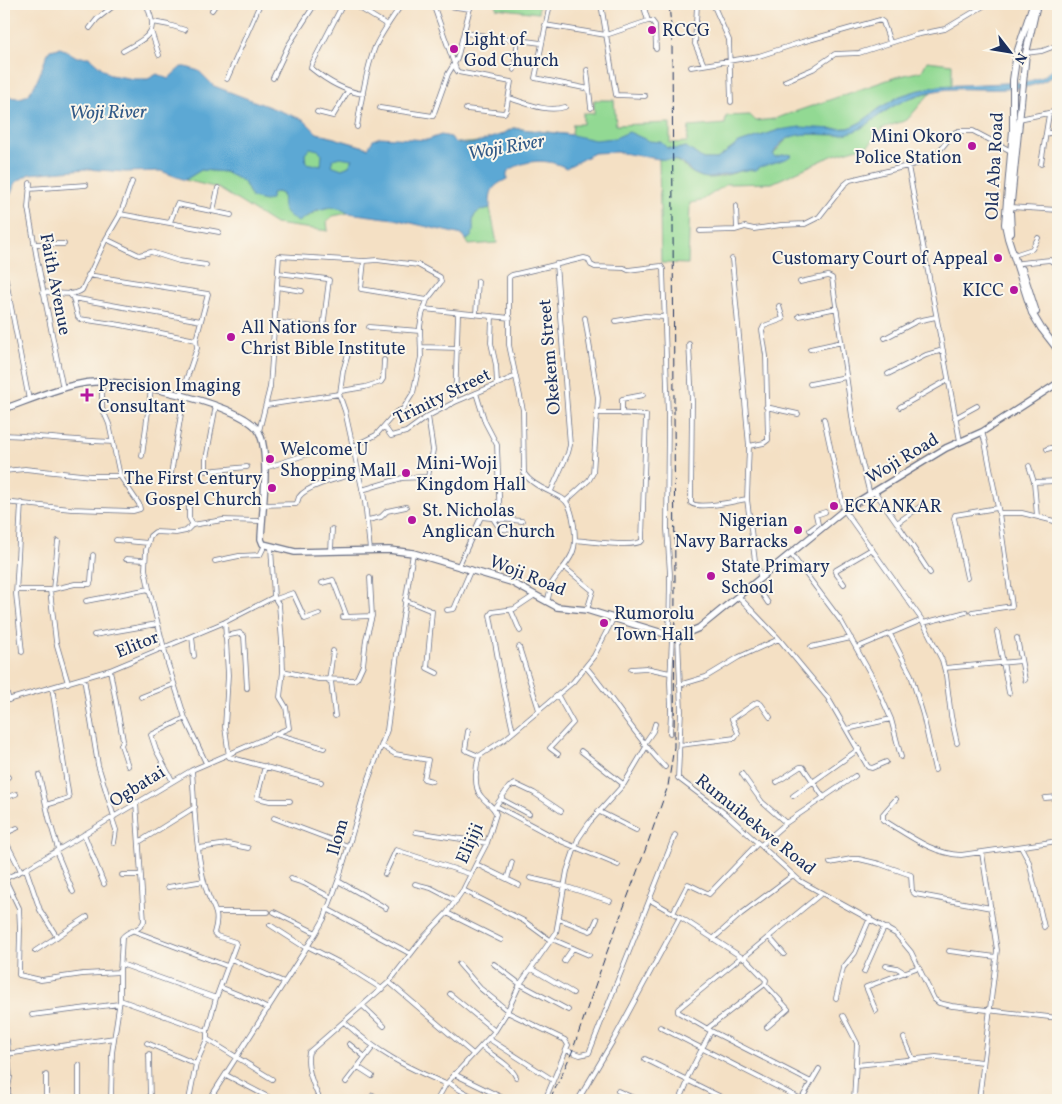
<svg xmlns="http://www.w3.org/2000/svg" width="1062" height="1104" font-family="Vollkorn,serif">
<rect width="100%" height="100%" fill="#fbf7ec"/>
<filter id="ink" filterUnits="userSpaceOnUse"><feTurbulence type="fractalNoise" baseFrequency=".02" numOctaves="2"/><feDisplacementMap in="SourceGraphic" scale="10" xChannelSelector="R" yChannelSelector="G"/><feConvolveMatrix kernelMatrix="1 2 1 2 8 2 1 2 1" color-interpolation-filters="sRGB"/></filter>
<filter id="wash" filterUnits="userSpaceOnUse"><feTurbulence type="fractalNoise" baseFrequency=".0096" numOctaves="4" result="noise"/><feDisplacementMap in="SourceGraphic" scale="20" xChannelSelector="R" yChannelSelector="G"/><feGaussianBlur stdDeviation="1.12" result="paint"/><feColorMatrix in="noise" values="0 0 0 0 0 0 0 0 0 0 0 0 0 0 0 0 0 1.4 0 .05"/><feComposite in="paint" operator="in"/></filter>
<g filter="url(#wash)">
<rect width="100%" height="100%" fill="#f4e0c4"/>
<path fill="#92d993" stroke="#568478" d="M497,4H539L538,13L496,8Z
M927,61L952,64V85L939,86L916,91L900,96L880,108L861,122L849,128L779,130L739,143L717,159H703L686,147L676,149L617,140L494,149L455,143C476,144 495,140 513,128L572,135L573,124H583V113L594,114V100H614L616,125L670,123V143L687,142L689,127L725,124L726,116L750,115L756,121L774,119L896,77L922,71Z
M932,91L907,120L883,128L869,145L834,155L772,183L727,184L701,201L690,203L688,264L661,263L659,159C687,158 681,171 702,177C714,181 729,174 741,171C748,169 753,172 760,167L791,155H783L774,157L773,155L783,143L791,136L797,134L837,135L883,113L901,101Z
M304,120L317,133L368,148L353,159L349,166L342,169C330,165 317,168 306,163L305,159Z
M201,170L225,172L244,182L252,198L270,200L273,193L277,192L282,194L283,200L308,217C319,208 335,202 348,213L333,216L327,221L328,231L275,224L218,188L185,180Z
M490,208L497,243L469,245L466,240C479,235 467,219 478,212C481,210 486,209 490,208Z"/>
<path fill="#5ba8d4" stroke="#3b6c99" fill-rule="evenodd" d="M60,48L65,50L77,57H89L110,75L134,79H148L157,74L168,79L181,67H186L199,71L214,86L304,120L317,133L368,148L373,140L380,137L427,140L441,135L451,137L455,143L472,144L503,134L513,128L572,135L595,140L615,138L629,132L649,141L661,142L667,148L676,149L686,147L703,159H717L739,143L779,130L800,127L833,129L849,128L861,122L880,108L900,96L916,91L939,86L1026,82L1043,77L1058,64V71C1031,99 977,85 941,90C920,93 902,100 884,112C874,119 865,128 852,132C824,141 789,121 773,155L775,157L787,154L792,155L786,159L760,167L756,170H744L710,178L702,177L693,173L682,163L675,160L659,159L616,152L594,153L566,168C548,158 524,159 507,172V179C491,187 490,190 490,208C486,209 481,210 478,212C467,219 480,235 466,240L462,235L394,219L348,213L339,208L331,207L317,210L298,222C293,218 285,214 283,207C282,202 283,199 282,194L277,192L273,193L270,200L265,201L252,198L244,182L225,172L201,170L185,180L161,171L125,172L86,169L29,174L15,183L11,194L4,202V95C10,97 17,99 23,97C36,93 42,65 48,53L50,50ZM310,148L318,150L322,154L321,166L306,163L305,154ZM340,157L352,159H353L349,166L342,169L331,165L333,159Z"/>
</g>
<g filter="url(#ink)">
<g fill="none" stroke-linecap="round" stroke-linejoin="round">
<defs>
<path id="minor" d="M343,4L312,64L311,68C327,81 343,91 363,94
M353,4L387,25
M433,4L456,69L458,72L511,82L506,111L504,113L466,109
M434,4L470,9
M550,4L535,78L589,89
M601,4L616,95L645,96
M643,4L648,21
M697,4L695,44L704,65
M713,4L729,40L731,102
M212,10L216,4
M153,22L169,25L185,30
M545,25L606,35L648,21H652L655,25L656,49
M90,28L97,19L116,4
M151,31L159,55
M465,33L541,43
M123,51C133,45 153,37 152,24C152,17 148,11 147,4
M1026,53L1042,51L1058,45
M691,67L759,56L802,42L880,20L883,22L890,42
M514,70L518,40
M587,70L591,108
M273,78L288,46L315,4
M227,79L260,4
M785,81L813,69L835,54L859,53L915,35L945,29L987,4
M509,98C526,103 547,113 565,107
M380,108L433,116L448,74L457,59L471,4
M317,112L333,116L348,91
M1019,119L1058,111
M357,127C361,102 366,70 375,47C382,32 393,17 402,4
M1046,133H1058
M1041,164L1049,114
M908,166L960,441
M30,183L28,208L37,259L63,389
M29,189L86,185
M736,206L737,229
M1010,207L1058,210
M213,211L218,188
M120,214L219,232
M170,222L177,204L231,215
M700,231L735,230L745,227L754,229L781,225L805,224L819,217L844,185L850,180L924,162L939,151L954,133L958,131H973L1011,151
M106,239L139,255L151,252L179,261L206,265
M34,244H64
M1017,254L1032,249L1038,238
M732,259L749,446L747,499L755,561L761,578
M364,261L361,289L427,300
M1020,263L1050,260L1054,263L1058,274
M4,270L29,400
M88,275L208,294L196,340L197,348L181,395
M800,282L828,276L832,278L854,430L870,495
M277,287L302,291
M43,292C54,292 73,297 82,290L106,239L120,215L132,182
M69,293L73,298L78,317L80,319L121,325L196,340
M73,298L201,321
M424,309L510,318
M476,314L478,281
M492,316L491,343L496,365L497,383
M799,316L837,308
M616,321L645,316L664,317
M275,322L323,328L329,280L327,279L278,273
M369,327L420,331
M885,338L917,321L936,317
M689,344L692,402L691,503C700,510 735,501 747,499
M421,347L458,348
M810,349L842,342
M888,374L926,355L943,350
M810,384L846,377
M341,391L365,387L381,382L383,379L384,360
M340,393L343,371L348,354
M476,393L485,422L497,445L500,520
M339,394L345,411L365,502L370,550
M455,402L458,314
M216,405L206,459V471L247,467
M267,405L339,394
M766,407L798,414
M900,407L948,380
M622,414V399L643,395
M955,418L977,406
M824,419L844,510L922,620L942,660L946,675L951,716L957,743
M384,426L391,436L406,432L428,416L455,402L516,376
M259,431L270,387L279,256L364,261L377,260L418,265L440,277L441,282L427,300L422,315L420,327L421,357L413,393L403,409L396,412L376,435L352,447L314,452L265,468
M4,435C40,436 77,441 113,442
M749,446L764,443L768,440L766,356L762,330L764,326L783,319L779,306
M1047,449L1058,446
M142,456L151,389
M1029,466L1034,482L1037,516
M4,471L25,469L91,476H120
M171,474L184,396
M1034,482L1058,481
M362,490L402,478L428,477L433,450L428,416
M551,491L568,453L570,445L556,264
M875,492L897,523L921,506
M566,501L589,480L593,473L598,398L585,318
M4,502L71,509L133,511L140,509L139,504L120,476L109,424L102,408V382
M21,503L16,594L22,652
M262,505L296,504C298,502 298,499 299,497C307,485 344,477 358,473
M189,506V518L193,525
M999,513H1022L1058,522
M368,520L381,517L387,511L406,507
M494,520L500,529L515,530
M897,523L930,573
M810,530L818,524L816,515L825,512
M116,540L148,543
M575,540C589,541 633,548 642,541L646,415L619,413H597
M331,552L332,529
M791,554L841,621L874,680L891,719L901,757
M126,559L144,560
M215,561L239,556L260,555L265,545
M459,565L481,517L522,521
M564,567L593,591L587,610
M967,578L954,518L955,515L997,508
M322,583L333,580L347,617
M755,583L768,603
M844,584L835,572L836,570L872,549
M53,589L58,541
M17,590H50L75,584H90L91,581L93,555
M50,590L56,642L68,683
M739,597L779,639L828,698L868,767L872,768L886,762
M276,599L293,593L305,619L319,614
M405,600L432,611L427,668L437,673
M86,601L149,589
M547,602C549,596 550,589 552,583C558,573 567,565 572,554C578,542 574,506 563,499C551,491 532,486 524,473L523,410L509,345V277L512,275L584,258L588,259L591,265L595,267L624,268L628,270L661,266L663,269L668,416L667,529L670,574L669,635
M447,610L454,609L471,569
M511,610L520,631
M972,612L1012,606L999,513L985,442L982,432
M343,617L372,616
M225,622L228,675L225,727L229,757L321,782
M923,623L966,612
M997,632L1009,693
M890,634L911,675L923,715L935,770
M94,635L157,624
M192,636L194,656
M225,636L240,633L244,636L247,688
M678,636L681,711L678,778L727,815L800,881L896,934L911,952L934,999L939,1003L952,1006L1058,1018
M1017,638L1025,680
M519,647L539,710
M811,647L851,638
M856,648L922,620
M586,667C614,699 635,737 665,767
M945,668L1021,661
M631,669L646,668L670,673
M110,670L123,740L121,745L128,766
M283,671L318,679L354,680L357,678L363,665L366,639L372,616L370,578
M84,678L98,765L114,817
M329,681L333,651
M331,681L335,716
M4,683L9,700
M679,685L706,677L739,657L779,639
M558,696L573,723L550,748L558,754
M141,697L174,684
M4,701L110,670L225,622L274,597
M847,729L891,719
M468,731L465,750L479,756
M513,732L501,676L490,615L492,612L514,609L535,595
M670,733L671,709L670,682L672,636
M276,734L324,748
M644,744L653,731L655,724
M680,745L735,738L738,733L732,719L757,702L761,704L770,717
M382,746L395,754L428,760L424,779L432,781
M581,751L623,784
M206,763L185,718L168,664L149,589L145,569L146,550L150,536L155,532L176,533L186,531L192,525L223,520L261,521
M265,766L257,798L270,801H290
M742,774L762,802L786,823
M39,775L50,822L58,849
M4,778L8,777
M172,780L156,750L151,735L185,718
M777,782L800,767H803L824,798
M793,796L859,749
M4,798L16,794
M1045,798L1058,797
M501,799L529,814
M896,799L883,814V820C907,834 932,854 961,855L1058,841
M46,805L69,798L52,687
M496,806L563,842L618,865
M495,807L509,787L515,784L534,793L561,811
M598,811L636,830
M112,818L116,830L114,843
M274,818L348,846
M416,832L487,843
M4,834L17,828
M84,834L104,884
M4,838L21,871
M139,842L195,807
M761,845L786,823L855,776
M1021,847L1029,862L1044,927
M199,848L228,844L248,848
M56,851L73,892
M830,863L851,859H859L880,864L911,875L912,891L915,894L991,908
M476,864L519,885
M26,869L40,910L57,937
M385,874L396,850L470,874
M122,875H141
M4,877L19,908L20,930L19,975L41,980L83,974L120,972
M530,878L564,886L610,901
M4,879L26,869L192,770L289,728L286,707L280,697L283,671L282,642L279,605L274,597L271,547
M291,879L304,883L332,898
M507,879L512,862
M338,881L386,908
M415,884L431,888L456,901
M168,887L204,881
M463,890L524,921L550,940
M650,900L680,917L743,958L822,893
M327,909L411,954
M217,912H268
M274,912L316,933
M447,913L501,940
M673,913L688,884L709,894L758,843
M559,919L590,931L592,930L597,919
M270,925L306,948
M134,931L227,966
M769,937L784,954
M552,939L589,955
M713,939L741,914L793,875
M307,946L344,965L382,989
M35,951L87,917
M949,951L996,957
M740,958L678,1009V1012L711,1031L811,1082
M231,959L284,982
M564,961L573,948
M121,964L216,998
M459,964L480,988L508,1011
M494,964L520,984L568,1010
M886,966L897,968L905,973
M532,969L573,993
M864,972L880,936L883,930L887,928
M389,982L473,1054
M765,984L788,1009L767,1027
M220,987L247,998L268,1009
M450,994L495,1031
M836,998L843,968L855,953L870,918
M120,1000L207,1031
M363,1006L384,1026
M876,1011L866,987L919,967
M507,1012L565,1040L568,1045L545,1100
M32,1015L119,1004
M843,1016L857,1043L854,1100
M344,1022C378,1053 404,1066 446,1084
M660,1027L803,1100
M708,1028L765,984L766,980L744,957
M904,1038L913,1059
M4,1039L7,1040L10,1077L8,1088V1100
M207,1039L272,1079
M489,1039L553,1080
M147,1043L196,1064
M349,1044L365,1057
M481,1046C492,1056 510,1064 516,1077
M566,1050L580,1055L589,1053L675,835
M7,1054L114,1038
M149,1054L150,1100
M645,1059L727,1100
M79,1065V1100
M857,1065L936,1057L983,1062
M358,1067L372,1076
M454,1074L507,1100
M226,1075L270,1098V1100
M686,1080L711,1031
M346,1082L373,1047
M448,1082L460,1090L479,1100
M618,1091L638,1100
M46,1100V1075
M111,1100L112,1053L120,1000V972L122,938C128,929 140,932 144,921L136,802
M189,1100L196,1064L207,1039V1031L216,998L236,944L235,942L217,936L214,933C221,911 212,909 206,889C195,851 195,809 192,770
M209,1100L316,933L324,919L338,881L368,781L387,730L397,654L413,553
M320,1100C314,1087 305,1067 309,1052L389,982L424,937L447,913L463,890L476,864L487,843L496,814C494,806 486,803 481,796C473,787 476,766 479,756L505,739L573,682L594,656L613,619
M371,1100L373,1095
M437,1100L446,1084L495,1031L507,1012L520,984L556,933L567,871L578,839L589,823L624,784L646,747
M578,1100L614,1039L680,917
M680,1100L688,1081
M801,1100L819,1069
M979,1100L997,950L982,853"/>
<path id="secondary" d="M4,409C32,399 65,384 94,382C124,379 250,405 260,434C270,458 262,512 261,539L263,544L295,552L389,550L413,553L511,582L557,607L587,610L672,636H680L699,628L844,510L946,448L982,432L1058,383"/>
<path id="primary" d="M1033,4L1017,53L1013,80V130L1005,224L1008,238L1032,313L1041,328L1058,350
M1011,233L1010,212L1026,53L1037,4
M1022,269L1036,312"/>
</defs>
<use href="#minor" stroke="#676d82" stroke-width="5.5"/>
<use href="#secondary" stroke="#676d82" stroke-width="8"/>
<use href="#primary" stroke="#676d82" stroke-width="8"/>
<use href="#minor" stroke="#fff" stroke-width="4"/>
<use href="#secondary" stroke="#fff" stroke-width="5.5"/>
<use href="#primary" stroke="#fff" stroke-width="6"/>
<path stroke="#1b2f5e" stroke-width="1" stroke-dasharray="8 4" stroke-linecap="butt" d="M550,1100L572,1052L604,960L646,848L668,786L674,747L675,587L672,38L669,4"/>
</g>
</g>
<g fill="#b5179e" stroke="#fbf7ec" stroke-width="2">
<circle cx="652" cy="30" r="5"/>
<circle cx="454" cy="49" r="5"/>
<circle cx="972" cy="146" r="5"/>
<circle cx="998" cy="258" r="5"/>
<circle cx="1014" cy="290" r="5"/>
<circle cx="231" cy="337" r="5"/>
<path d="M84.5 387.5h5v5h5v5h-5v5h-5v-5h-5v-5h5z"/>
<circle cx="270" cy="459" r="5"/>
<circle cx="406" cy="473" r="5"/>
<circle cx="272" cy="488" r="5"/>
<circle cx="834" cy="506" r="5"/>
<circle cx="412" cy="520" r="5"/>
<circle cx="798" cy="530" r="5"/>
<circle cx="711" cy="576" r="5"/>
<circle cx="604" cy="623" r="5"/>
</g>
<g text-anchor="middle" stroke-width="4" stroke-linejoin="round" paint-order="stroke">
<g font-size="18" fill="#1b2f5e" stroke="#fbf7ec" text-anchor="start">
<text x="662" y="36">RCCG</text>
<text x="464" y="45">Light of<tspan x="464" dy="21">God Church</tspan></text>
<text x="962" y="142" text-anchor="end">Mini Okoro<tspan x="962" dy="21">Police Station</tspan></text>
<text x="988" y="264" text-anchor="end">Customary Court of Appeal</text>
<text x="1004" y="296" text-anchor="end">KICC</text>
<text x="241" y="333">All Nations for<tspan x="241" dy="21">Christ Bible Institute</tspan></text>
<text x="98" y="391">Precision Imaging<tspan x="98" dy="21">Consultant</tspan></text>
<text x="280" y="455">Welcome U<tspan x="280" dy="21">Shopping Mall</tspan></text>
<text x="416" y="469">Mini-Woji<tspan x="416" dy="21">Kingdom Hall</tspan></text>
<text x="262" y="484" text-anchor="end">The First Century<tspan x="262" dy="21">Gospel Church</tspan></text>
<text x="844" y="512">ECKANKAR</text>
<text x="422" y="516">St. Nicholas<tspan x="422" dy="21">Anglican Church</tspan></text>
<text x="788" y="526" text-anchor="end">Nigerian<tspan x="788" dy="21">Navy Barracks</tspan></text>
<text x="721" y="572">State Primary<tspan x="721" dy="21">School</tspan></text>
<text x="614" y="619">Rumorolu<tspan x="614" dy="21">Town Hall</tspan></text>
</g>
<g font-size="18" fill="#1b2f5e" stroke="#fbf7ec">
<text transform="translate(994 166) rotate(-87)" y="6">Old Aba Road</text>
<text transform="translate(56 284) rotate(79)" y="6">Faith Avenue</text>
<text transform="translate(549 357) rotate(-95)" y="6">Okekem Street</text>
<text transform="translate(442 396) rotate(-26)" y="6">Trinity Street</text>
<text transform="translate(902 458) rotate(-31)" y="6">Woji Road</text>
<text transform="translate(528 575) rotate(22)" y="6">Woji Road</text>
<text transform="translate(137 644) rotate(-22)" y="6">Elitor</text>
<text transform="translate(137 786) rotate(-32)" y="6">Ogbatai</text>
<text transform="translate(756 824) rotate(39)" y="6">Rumuibekwe Road</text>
<text transform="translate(337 837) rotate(-74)" y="6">Ilom</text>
<text transform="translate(469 843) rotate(-66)" y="6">Elijiji</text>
</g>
<g font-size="19" font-style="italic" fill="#315987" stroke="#fbf7ec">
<text transform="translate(108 111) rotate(-1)" y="7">Woji River</text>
<text transform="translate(506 146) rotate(-10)" y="7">Woji River</text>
</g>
</g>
<rect width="1062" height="1104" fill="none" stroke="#fbf7ec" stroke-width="20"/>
<g transform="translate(1010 52) rotate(121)" stroke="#fbf7ec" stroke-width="4" paint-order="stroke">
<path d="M0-4L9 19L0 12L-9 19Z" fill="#1b2f5e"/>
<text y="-8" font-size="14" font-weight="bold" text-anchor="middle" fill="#1b2f5e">N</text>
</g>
</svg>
